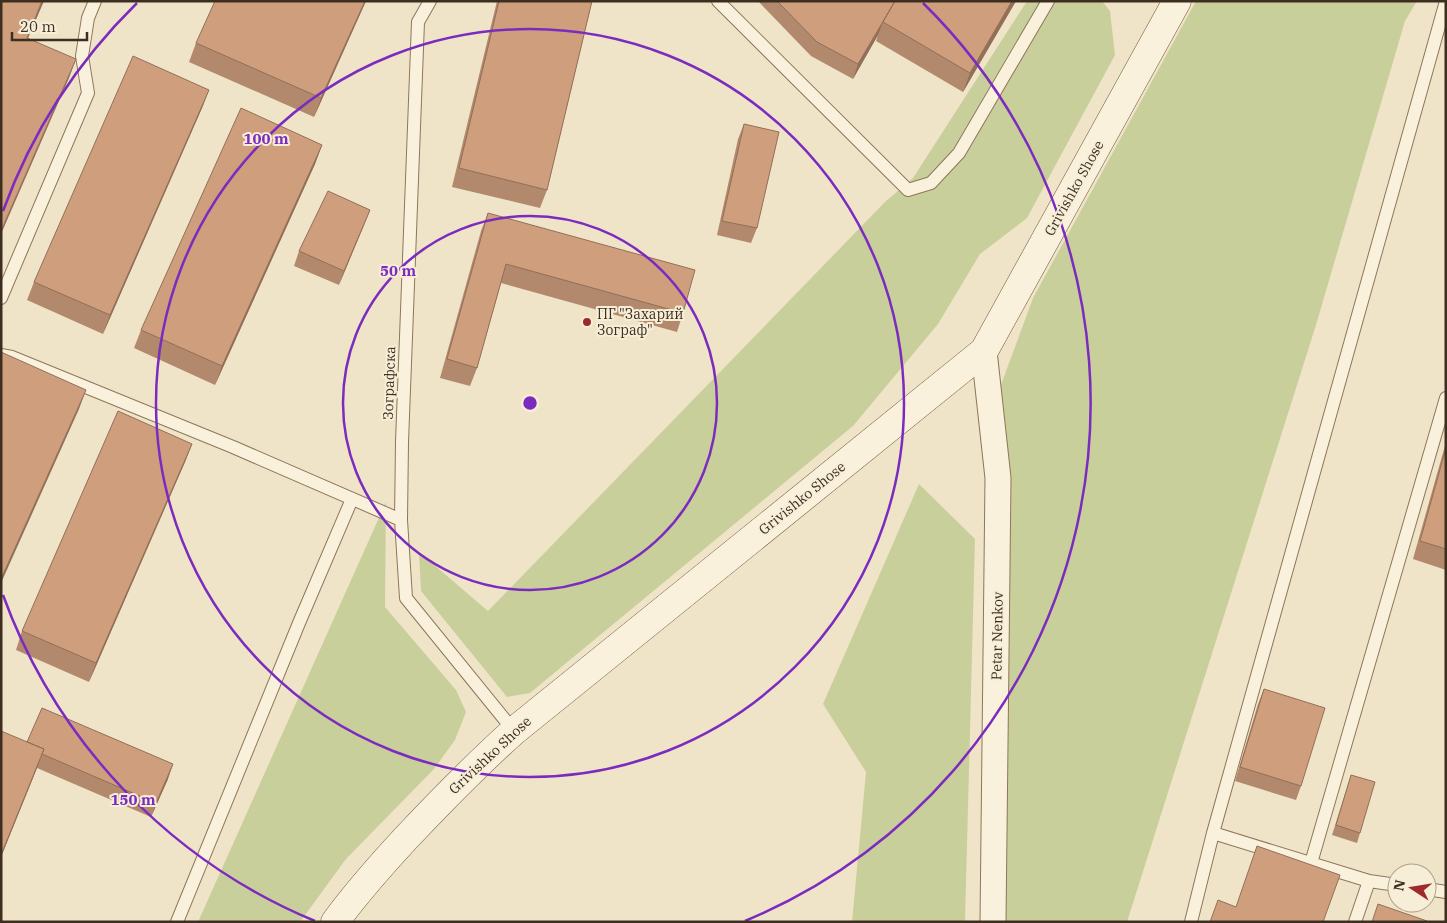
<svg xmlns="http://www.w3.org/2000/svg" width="1447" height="923" font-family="'IBM Plex Serif',serif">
<rect width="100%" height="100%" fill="#f0e4c8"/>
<path fill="#c9cf9b" d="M1027,1H1102L1110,11L1115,55L1027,218L980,254L938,324L853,426L530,693L507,697L421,591L419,552L488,611L885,202L913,178Z
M1196,1H1417L1405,21L1316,325L1127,922H987L998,393L1033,298Z
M919,484L975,539L965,922H852L866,772L823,704Z
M386,502L385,607L456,690L466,712L455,740L434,769L346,859L300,922H198Z"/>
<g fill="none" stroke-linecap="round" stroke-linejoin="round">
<defs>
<path id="lane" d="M430,1L418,22L402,442L401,520L406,598L514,731
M718,1L908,190L931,183L959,153L1048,1
M1,298L88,93L82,56L88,18L95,1
M1,355L12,357L233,447L401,520
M1213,833L1446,1
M1311,863L1446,398
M1427,889L1446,892
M177,922L299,623L352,499
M1191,922L1213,833L1369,881
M1355,922L1369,881L1397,885"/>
<path id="street" d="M984,351L998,478L993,922"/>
<path id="secondary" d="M335,922C357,892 381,865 406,838C441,801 476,765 514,731L984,351L1177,1"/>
</defs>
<use href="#lane" stroke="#8d765c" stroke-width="14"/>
<use href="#street" stroke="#8d765c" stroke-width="27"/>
<use href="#secondary" stroke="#6f573f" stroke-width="29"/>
<use href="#lane" stroke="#faf1dc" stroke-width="12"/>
<use href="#street" stroke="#faf1dc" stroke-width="25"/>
<use href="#secondary" stroke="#faf1dc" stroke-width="28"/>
</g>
<path fill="#b2896c" d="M366,1L314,117L189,62L196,43Z
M497,1H592L547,190L540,208L452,187Z
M758,1H1016L963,92L876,41L878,35L853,79L811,56Z
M209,90L202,108L103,334L27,300L34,282Z
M744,124L757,228L751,243L717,235L738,139Z
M322,145L315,164L215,385L134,348L141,330Z
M370,210L364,225L339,285L294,266L299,251Z
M488,213L683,313L677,332L501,283L477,368L470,386L440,378L481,231Z
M1446,442V570L1413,559Z
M192,444L185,462L89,682L16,650L22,631Z
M1264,689L1301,786L1296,800L1235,781L1258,704Z
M27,742L168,779L151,817L37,768L1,857Z
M1351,775L1360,833L1357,843L1332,835Z"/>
<path fill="#916f58" d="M42,1H44L20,57L27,38Z
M365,1H366L314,117L321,98Z
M1012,1H1016L963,92L970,73Z
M883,22L878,35L853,79L858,64Z
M76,59L69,78L1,234V231Z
M209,90L202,108L103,334L110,315Z
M322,145L315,164L215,385L222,366Z
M370,210L364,225L339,285L344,271Z
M86,390L79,409L1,583V579Z
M192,444L185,462L89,682L96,663Z
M44,749L37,768L1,857V855Z
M173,764L168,779L151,817L156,803Z"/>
<path fill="#cf9f7d" stroke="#916f58" d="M1,1H42L27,38L76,59L1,231Z
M215,1H365L321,98L196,43Z
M499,1H592L547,190L459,168Z
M777,1H895L858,64L817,42Z
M895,1H1012L970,73L883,22Z
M133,56L209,90L110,315L34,282Z
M241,108L322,145L222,366L141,330Z
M744,124L779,132L757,228L722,221Z
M328,191L370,210L344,271L299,251Z
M488,213L695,270L683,313L506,264L477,368L447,359Z
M1,352L86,390L1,579Z
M118,411L192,444L96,663L22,631Z
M1446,448V549L1420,541Z
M1264,689L1325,708L1301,786L1240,767Z
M42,708L173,764L156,803L42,754L44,749L27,742Z
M1,731L44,749L1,855Z
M1351,775L1375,782L1360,833L1336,825Z
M1257,846L1340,875L1323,922H1210L1218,900L1236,907Z
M1378,904L1427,921L1426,922H1372Z"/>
<g fill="none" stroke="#7b2cbf" stroke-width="2.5">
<circle cx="530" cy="403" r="187"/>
<circle cx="530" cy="403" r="374"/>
<path d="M315 921A561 561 0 0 1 3 595M3 211A561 561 0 0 1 137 3M923 3A561 561 0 0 1 745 921"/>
</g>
<circle fill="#9e2a2b" stroke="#f7eed8" stroke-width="2" cx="587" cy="322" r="5"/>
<g text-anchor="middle" stroke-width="4" stroke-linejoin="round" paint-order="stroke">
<g font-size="14" fill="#3d2e20" stroke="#f7eed8">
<text transform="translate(1074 188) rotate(-61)" y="5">Grivishko Shose</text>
<text transform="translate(389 383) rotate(-88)" y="5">Зографска</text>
<text transform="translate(802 498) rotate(-39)" y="5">Grivishko Shose</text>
<text transform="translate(997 636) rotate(-89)" y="5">Petar Nenkov</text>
<text transform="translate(490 755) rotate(-43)" y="5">Grivishko Shose</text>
</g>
<g font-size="14" fill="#3d2e20" stroke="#f7eed8" text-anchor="start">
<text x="597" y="319">ПГ "Захарий<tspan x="597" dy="16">Зограф"</tspan></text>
</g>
</g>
<circle cx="530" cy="403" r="8" fill="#7b2cbf" stroke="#f7eed8" stroke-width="2.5"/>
<g font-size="15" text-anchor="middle" font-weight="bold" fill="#7b2cbf" stroke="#f7eed8" stroke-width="4" stroke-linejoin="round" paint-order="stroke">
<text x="266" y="144">100 m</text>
<text x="398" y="276">50 m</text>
<text x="133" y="805">150 m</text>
</g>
<rect width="1447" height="923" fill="none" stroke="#3d2e20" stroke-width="5"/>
<g transform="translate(1412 888) rotate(282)"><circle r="24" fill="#f7eed8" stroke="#ada18e"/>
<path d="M0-4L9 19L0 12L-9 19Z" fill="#9e2a2b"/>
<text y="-8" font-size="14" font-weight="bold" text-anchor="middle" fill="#3d2e20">N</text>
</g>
<path d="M12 32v8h75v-8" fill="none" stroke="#3d2e20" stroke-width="2.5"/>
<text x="20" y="32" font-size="15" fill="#3d2e20" stroke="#f7eed8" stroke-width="4" paint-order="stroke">20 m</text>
</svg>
